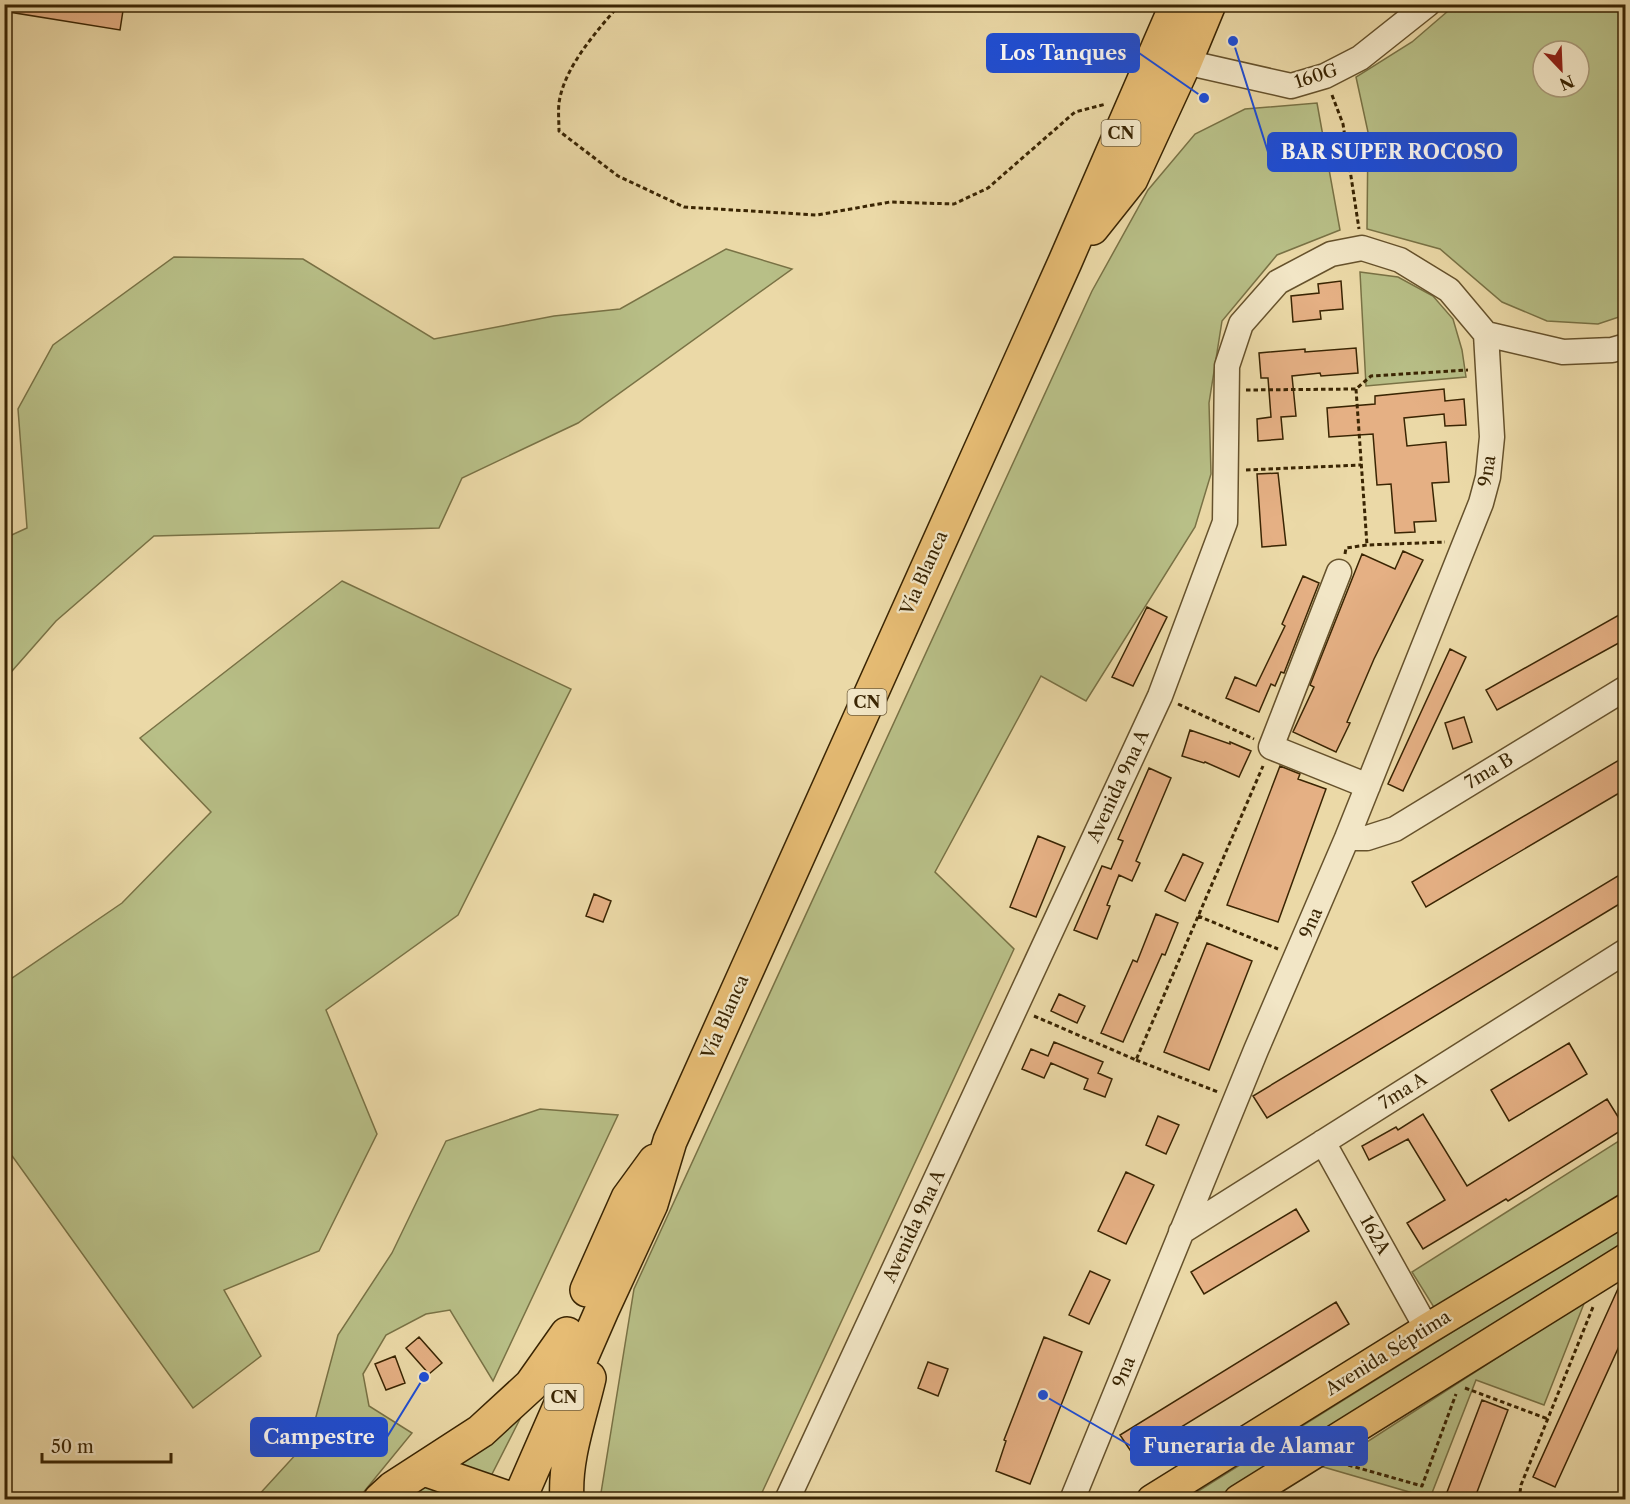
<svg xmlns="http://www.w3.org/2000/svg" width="1630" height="1504" font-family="'Libre Caslon Text',serif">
<rect width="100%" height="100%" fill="#ebd9a7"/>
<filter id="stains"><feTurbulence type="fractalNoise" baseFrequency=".00333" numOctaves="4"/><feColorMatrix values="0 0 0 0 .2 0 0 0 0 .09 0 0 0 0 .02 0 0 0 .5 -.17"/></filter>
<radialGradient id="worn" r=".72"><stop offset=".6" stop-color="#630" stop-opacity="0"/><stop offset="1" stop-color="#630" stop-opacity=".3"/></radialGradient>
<path fill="#b8bf87" stroke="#797245" stroke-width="1.5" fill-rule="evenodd" d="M1455,5H1625V315L1598,324L1547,321L1502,302L1440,249L1367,229L1368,132L1356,77L1412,42ZM1543,51H1579V87H1543Z
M1317,103L1340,230L1277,255L1222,321L1209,403L1211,474L1195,527L1086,701L1041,676L935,872L1014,949L759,1499H600L634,1289L1092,291L1148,190L1195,134L1245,109Z
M726,249L792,269L578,423L462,478L439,528L154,536L56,621L5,679V538L27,528L18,409L53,345L174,257L303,259L434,339L554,316L620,309Z
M1360,272L1398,277L1433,296L1453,319L1462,350L1466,377L1366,386Z
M342,581L571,689L458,915L326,1010L377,1134L319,1251L224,1290L261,1356L193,1408L5,1146V983L122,903L211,812L140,738Z
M540,1109L618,1115L493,1381L450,1310L426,1314L386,1335L363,1374L369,1406L412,1433L358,1499H255L310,1439L338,1335L392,1253L446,1141Z
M1625,1137V1193L1435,1309L1412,1272Z
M1625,1224V1248L1220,1499L1184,1500Z
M1585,1301L1544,1405L1476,1380L1430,1498L1320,1466L1336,1462Z
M522,1415L490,1478L458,1465Z
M435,1486L462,1499L400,1500L413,1489Z"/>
<path fill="#e5b084" stroke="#3a2503" stroke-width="1.5" d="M9,4H83L100,7L101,4H124L120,30L9,12Z
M1341,281L1343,309L1320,311L1321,319L1293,322L1291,296L1319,293L1318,284Z
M1356,348L1358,373L1321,376L1320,373L1292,376L1296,416L1281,417L1283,439L1258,441L1257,419L1271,417L1268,378H1261L1259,353L1305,349V352Z
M1444,389L1445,401L1464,399L1466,425L1445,426L1444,414L1404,418L1407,446L1446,442L1449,482L1432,483L1436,521L1414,522L1415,532L1395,533L1391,484L1377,485L1373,434L1329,437L1327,408L1375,404V396Z
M1278,473L1286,545L1262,547L1257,474Z
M1403,551L1423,560L1374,659L1347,722L1350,723L1336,752L1293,732L1314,687L1310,685L1362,554L1395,569Z
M1303,576L1319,583L1284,673L1281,672L1275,686L1271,684L1259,712L1226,698L1235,677L1256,686L1285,626L1282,624Z
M1147,607L1167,617L1133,686L1112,677Z
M1626,611V639L1497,710L1486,690Z
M1450,649L1466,657L1403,791L1388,784Z
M1464,717L1472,742L1453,749L1445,723Z
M1190,730L1230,744V742L1251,751L1239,777L1205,762L1204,763L1182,756Z
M1626,756V789L1426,907L1412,882Z
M1280,766L1300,774L1298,779L1326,789L1278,922L1227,905Z
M1149,768L1171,778L1136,861L1140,863L1132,881L1119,875L1107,905L1110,906L1097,939L1074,930L1102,866L1111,869L1123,841L1118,839Z
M1038,836L1065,847L1036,917L1010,907Z
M1183,854L1203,863L1185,901L1165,891Z
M1626,871V900L1267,1118L1253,1096Z
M594,894L611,901L603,922L586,916Z
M1156,914L1178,923L1165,955L1162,954L1123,1042L1101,1033L1133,960L1137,962Z
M1207,943L1252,961L1209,1070L1164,1052Z
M1059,994L1085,1006L1077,1023L1051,1011Z
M1054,1042L1103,1062L1098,1073L1112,1079L1105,1097L1084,1089L1088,1079L1051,1063L1044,1078L1022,1069L1031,1049L1048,1056Z
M1569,1043L1587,1074L1509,1121L1491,1090Z
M1607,1099L1625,1128L1508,1201L1506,1199L1423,1249L1407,1223L1445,1200L1408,1139L1369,1160L1362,1146L1396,1127L1398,1130L1423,1114L1467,1186Z
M1158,1116L1179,1125L1166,1154L1146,1145Z
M1126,1172L1154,1185L1126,1244L1098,1231Z
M1296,1209L1309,1231L1204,1294L1191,1272Z
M1090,1271L1110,1280L1089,1324L1069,1315Z
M1626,1280V1331L1555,1487L1533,1477L1621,1282Z
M1336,1302L1349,1324L1134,1456L1120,1435Z
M419,1337L442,1363L429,1374L406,1348Z
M1044,1337L1082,1352L1030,1484L996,1471L1006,1441L1004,1440Z
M395,1356L405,1383L386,1390L375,1364Z
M928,1362L948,1369L938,1396L918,1388Z
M1482,1400L1508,1410L1474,1500H1444Z"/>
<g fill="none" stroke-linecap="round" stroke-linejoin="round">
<defs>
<path id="minor" d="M1185,62L1291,86L1325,76L1360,58L1428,4
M1486,334L1563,352L1612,350L1626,346
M1339,572L1271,747L1368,786
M1347,838H1367L1395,829L1626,688
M1323,1142L1427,1329
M1181,1232L1626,951
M787,1500L1160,696L1225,522L1227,366L1241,324L1278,282L1331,254L1362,248L1400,260L1449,290L1486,334
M1072,1500L1256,1050L1347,838L1481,503L1488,477L1492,437L1486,334"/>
<path id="major" d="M1152,1500L1427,1329L1626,1209
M1239,1500L1626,1259"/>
<path id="highway" d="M1092,228L1131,179L1185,62L1209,4
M587,1290L628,1198L655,1161
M424,1469L502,1496L508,1500
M380,1500L393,1488L481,1431L531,1385L567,1334
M519,1500L602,1310L651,1204L670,1141L1065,262L1177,4
M567,1500C564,1459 580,1417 589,1378"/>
</defs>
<use href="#minor" stroke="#66522c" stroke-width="27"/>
<use href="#major" stroke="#3a2503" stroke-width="33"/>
<use href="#highway" stroke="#3a2503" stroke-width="36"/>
<path stroke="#3a2503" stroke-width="3" stroke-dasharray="4.5 3" stroke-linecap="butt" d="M620,4C597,31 564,67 559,103C558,111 559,122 559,131L618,176L684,207L817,215L890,202L954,204L988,188L1075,112L1106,104
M1332,95L1343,124L1359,229
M1356,389L1367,545
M1246,390L1356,389L1371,376L1468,370
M1246,470L1361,465
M1345,554L1346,548L1367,545L1445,542
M1178,704L1254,739
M1198,916L1278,949
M1034,1016L1136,1060L1263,766
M1136,1060L1218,1092
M1465,1388L1548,1419
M1341,1463L1422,1486L1456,1394
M1519,1500L1521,1485L1593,1307"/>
<use href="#minor" stroke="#f2e6c6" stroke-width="24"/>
<use href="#major" stroke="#e6bc74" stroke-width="30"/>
<use href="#highway" stroke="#e6bc74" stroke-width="33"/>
</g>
<g text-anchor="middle" stroke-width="4.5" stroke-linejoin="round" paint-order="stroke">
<g fill="#f2e6c6" stroke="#715f3e" stroke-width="1.5">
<rect x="1101.5" y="120" width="39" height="26" rx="4.5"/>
<rect x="847.5" y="689" width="39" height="26" rx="4.5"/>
<rect x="544.5" y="1384" width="39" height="26" rx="4.5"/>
</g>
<g font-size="16" font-weight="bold" fill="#3a2503">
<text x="1121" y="139">CN</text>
<text x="867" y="708">CN</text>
<text x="564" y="1403">CN</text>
</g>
<g font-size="18" fill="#3a2503" stroke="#f2e6c6">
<text transform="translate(1316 76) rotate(-18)" y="6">160G</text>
<text transform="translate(1487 471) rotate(-81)" y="6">9na</text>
<text transform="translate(924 573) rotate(-66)" y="6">Vía Blanca</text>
<text transform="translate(1489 771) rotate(-31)" y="6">7ma B</text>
<text transform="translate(1118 786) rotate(-65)" y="6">Avenida 9na A</text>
<text transform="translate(1311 923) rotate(-67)" y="6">9na</text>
<text transform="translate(725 1017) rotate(-66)" y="6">Vía Blanca</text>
<text transform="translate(1403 1091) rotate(-32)" y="6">7ma A</text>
<text transform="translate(914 1226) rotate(-65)" y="6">Avenida 9na A</text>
<text transform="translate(1375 1235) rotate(61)" y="6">162A</text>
<text transform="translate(1388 1353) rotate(-32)" y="6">Avenida Séptima</text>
<text transform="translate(1124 1372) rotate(-68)" y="6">9na</text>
</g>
</g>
<path fill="none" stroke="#1d4ed8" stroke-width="2" d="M1204 98L1139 53M1233 41L1268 152M424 1377L387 1437M1043 1395L1131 1446"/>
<g fill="#1d4ed8" stroke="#f2e6c6" stroke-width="2">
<circle cx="1204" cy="98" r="6"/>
<circle cx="1233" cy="41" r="6"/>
<circle cx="424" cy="1377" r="6"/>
<circle cx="1043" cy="1395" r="6"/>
</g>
<g fill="#1d4ed8" stroke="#1d4ed8" stroke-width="2">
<rect x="987" y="34" width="152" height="38" rx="6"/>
<rect x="1268" y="133" width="248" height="38" rx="6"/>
<rect x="251" y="1418" width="136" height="38" rx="6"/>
<rect x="1131" y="1427" width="236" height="38" rx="6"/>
</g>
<g font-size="20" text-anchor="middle" font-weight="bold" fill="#fff">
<text x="1063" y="60">Los Tanques</text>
<text x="1392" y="159">BAR SUPER ROCOSO</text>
<text x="319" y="1444">Campestre</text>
<text x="1249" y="1453">Funeraria de Alamar</text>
</g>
<rect width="1630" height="1504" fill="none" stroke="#ebd9a7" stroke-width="24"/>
<rect x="6" y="6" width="1618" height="1492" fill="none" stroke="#3a2503" stroke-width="3"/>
<rect x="12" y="12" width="1606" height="1480" fill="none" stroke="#3a2503" stroke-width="1.5"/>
<g transform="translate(1561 69) rotate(157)"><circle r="28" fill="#f2e6c6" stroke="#a89978" stroke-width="1.5"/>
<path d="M0-4.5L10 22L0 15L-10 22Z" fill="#8f2418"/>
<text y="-9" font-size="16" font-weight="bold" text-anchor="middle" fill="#3a2503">N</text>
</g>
<path d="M42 1453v9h129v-9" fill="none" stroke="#3a2503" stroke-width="3"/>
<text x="51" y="1453" font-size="18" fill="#3a2503" stroke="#f2e6c6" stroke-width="4.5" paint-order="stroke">50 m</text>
<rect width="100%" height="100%" filter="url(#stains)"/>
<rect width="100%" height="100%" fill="url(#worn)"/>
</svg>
